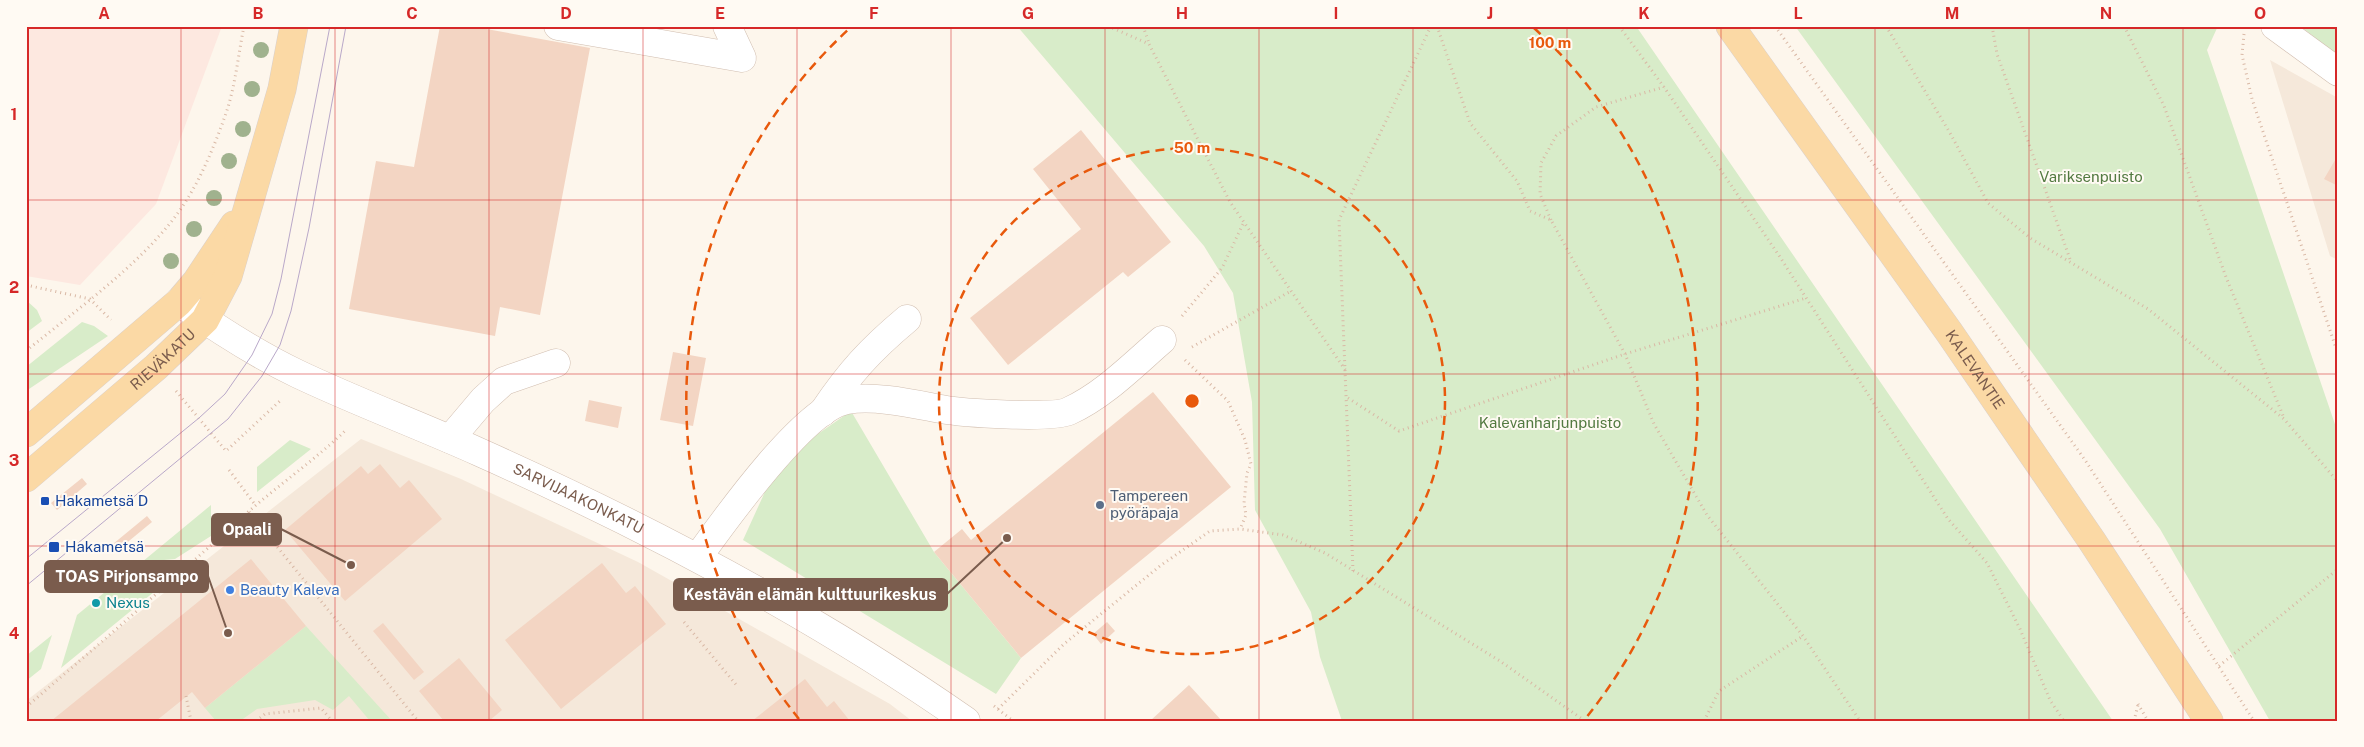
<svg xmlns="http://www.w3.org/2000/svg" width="2364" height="747" font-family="'Public Sans',sans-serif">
<rect width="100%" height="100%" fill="#fdf6ec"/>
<path fill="#f5e8da" d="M2270,60L2338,98V260L2330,256Z
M361,439L461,479L638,562L890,704L912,721H26V701Z"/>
<path fill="#fde8e0" d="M26,26H222L156,204L80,285L26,276Z"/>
<path fill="#d8ecc9" d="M1017,26H1636L2113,721H1342L1320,657L1311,612L1255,510L1252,402L1233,293L1204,246Z
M1795,26H2218L2207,50L2338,433V721H2270L2160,529Z
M2300,26H2338V55L2335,53Z
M26,300L37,310L42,321L26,333Z
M82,322L94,326L108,336L29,389L26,385V367Z
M851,411L934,552L1021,658L996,694L743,540L779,461Z
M290,440L311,449L257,492V467Z
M211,505V536L175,559L142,562Z
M171,578L61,668L77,615L116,583Z
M306,626L392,721H370L349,696L333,710L315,700L257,709L240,721H216L205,708Z
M52,635L41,669L26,681V656Z"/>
<path fill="#f3d5c3" d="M440,26H470L590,48L540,315L500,307L495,336L349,309L376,161L414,167Z
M1081,130L1171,242L1128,277L1123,272L1008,365L970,318L1081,229L1033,169Z
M2338,155V186L2324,179Z
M673,352L706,358L693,426L660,420Z
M1153,392L1231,487L1021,658L934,552L962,529L971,540Z
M589,400L622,407L618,428L585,421Z
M380,464L400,488L409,480L442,519L345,601L285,530L361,466L368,474Z
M82,478L87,484L57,510L51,503Z
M147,516L152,522L118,550L113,544Z
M251,559L306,626L205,708L192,692L156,721H51Z
M602,563L626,593L635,586L666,624L561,709L505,640Z
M1107,622L1115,631L1101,644L1093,634Z
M383,623L424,672L414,680L373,631Z
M459,658L502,710L489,721H444L419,691Z
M805,679L827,707L834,701L850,721H752Z
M1189,685L1222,721H1150Z"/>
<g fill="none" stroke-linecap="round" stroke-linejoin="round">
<defs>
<g id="minor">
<path d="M558,26L742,58L727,26"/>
<path d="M2275,26L2338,72"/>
<path id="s1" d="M179,302C216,328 256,354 298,374C357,402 419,425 479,452C649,528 813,614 966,721"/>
<path d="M823,412C850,372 870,350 907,319"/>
<path d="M450,439L483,400L504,381L556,363"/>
<path d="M698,557C724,521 804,408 847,400C875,395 914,404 941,409C962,413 1052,419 1069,411C1104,395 1133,365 1162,340"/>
</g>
<g id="major">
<path id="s2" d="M1730,26L1949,332L2092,541L2209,721"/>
<path d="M26,433L179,302L196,282L234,225"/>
<path id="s3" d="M26,478L156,367L205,320L228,276L282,89L294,26"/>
</g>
</defs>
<use href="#minor" stroke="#d1beb0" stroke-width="29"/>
<use href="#major" stroke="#dad1cd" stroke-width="29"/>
<path stroke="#d9b8a5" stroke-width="3" stroke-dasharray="1 4" stroke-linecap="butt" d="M1108,26L1149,44L1230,202L1346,371
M1143,26L1149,43
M1437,26L1470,123L1517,181L1530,211L1551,220L1625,354L1654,424L1707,515L1803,636L1860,721
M1619,26L1664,87L1778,254L1948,519L1987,563L2020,629L2050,700L2064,721
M1775,26L2085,460L2254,721
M1886,26L1950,133L1988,203L2030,238L2148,309L2284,419L2338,482
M1992,26L1997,54L2071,262
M2124,26L2164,106L2226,277L2284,418
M2244,34L2242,55L2252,99L2338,354
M1551,220L1540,194L1541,163L1556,136L1596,107L1664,87
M26,285L90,299L111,320
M1182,316L1222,268L1244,222
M1192,347L1291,291
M26,351C76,310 136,268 175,217C197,188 212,152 224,119C235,90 238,56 244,26
M1185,360L1228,401L1245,440L1251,464L1247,473L1244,503L1246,515L1240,529
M176,391L226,451L281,400
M1348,398L1399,431L1625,354L1806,298
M229,470L256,506
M249,512L418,721
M1353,571L1339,220L1431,26
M684,622L738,687
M2219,666L2338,569
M186,696L191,721
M2138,704L2148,721
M994,706L1013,721
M26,707C101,643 175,578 248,512C280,484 316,459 347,429
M998,709L1064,644L1160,566L1210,531L1240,529L1283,535L1325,553L1500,661L1585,721
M256,721L265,714L321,708L332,721
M1704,721L1719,691L1803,636
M2134,721L2138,705"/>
<use href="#minor" stroke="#fff" stroke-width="28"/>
<use href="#major" stroke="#fbd9a5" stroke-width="28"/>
<path stroke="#b9a8c9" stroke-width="1" d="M26,559L199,418L225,394L252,355L272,314L281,279L330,26
M26,586L228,419L262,376L280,345L291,311L309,228L346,26"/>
</g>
<g fill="#a0b28e">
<circle cx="261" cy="50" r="8"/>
<circle cx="252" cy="89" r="8"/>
<circle cx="243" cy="129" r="8"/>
<circle cx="229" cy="161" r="8"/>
<circle cx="214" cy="198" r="8"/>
<circle cx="194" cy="229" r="8"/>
<circle cx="171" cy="261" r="8"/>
</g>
<path fill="none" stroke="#d62828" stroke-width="1" stroke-opacity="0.55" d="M181,26V721M335,26V721M489,26V721M643,26V721M797,26V721M951,26V721M1105,26V721M1259,26V721M1413,26V721M1567,26V721M1721,26V721M1875,26V721M2029,26V721M2183,26V721M26,200H2338M26,374H2338M26,546H2338"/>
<g fill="none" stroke="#e8590c" stroke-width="2.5" stroke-dasharray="9 6">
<circle cx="1192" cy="401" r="253"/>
<path d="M799 719A506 506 0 0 1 850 28M1534 28A506 506 0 0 1 1585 719"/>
</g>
<g fill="#1a4fb4" stroke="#fffaf3" stroke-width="2">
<rect x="40" y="496" width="10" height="10" rx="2.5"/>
<rect x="48" y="541" width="12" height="12" rx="2.5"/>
</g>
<circle fill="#5c6f8a" stroke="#fffaf3" stroke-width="2" cx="1100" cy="505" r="5"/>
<circle fill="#3f7fe0" stroke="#fffaf3" stroke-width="2" cx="230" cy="590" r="5"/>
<circle fill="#0f9aa8" stroke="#fffaf3" stroke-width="2" cx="96" cy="603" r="5"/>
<g text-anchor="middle" stroke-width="4" stroke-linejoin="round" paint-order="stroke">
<g font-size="15" fill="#537a41" stroke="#fffaf3">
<text x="2091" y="182">Variksenpuisto</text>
<text x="1550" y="428">Kalevanharjunpuisto</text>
</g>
<g font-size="15" fill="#7a5c4d" stroke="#fffaf3">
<text dy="5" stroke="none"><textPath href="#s3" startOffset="181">RIEVÄKATU</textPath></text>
<text dy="5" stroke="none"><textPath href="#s2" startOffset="422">KALEVANTIE</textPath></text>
<text dy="5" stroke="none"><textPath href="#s1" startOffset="446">SARVIJAAKONKATU</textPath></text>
</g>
<g font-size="15" fill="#4e5e75" stroke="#fffaf3" text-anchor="start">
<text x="1110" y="501">Tampereen<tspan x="1110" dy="17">pyöräpaja</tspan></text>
</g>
<g font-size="15" fill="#164399" stroke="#fffaf3" text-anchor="start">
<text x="55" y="506">Hakametsä D</text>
<text x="65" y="552">Hakametsä</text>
</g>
<g font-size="15" fill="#366cbe" stroke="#fffaf3" text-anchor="start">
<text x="240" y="595">Beauty Kaleva</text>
</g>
<g font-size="15" fill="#0d838f" stroke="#fffaf3" text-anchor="start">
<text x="106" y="608">Nexus</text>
</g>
</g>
<circle cx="1192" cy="401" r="8" fill="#e8590c" stroke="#fffaf3" stroke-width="2.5"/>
<g font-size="15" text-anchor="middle" font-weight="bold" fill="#e8590c" stroke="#fffaf3" stroke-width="4" stroke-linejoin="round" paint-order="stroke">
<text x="1550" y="48">100 m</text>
<text x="1192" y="153">50 m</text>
</g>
<path fill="none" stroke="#7a5c4d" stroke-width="2" d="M351 565L281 529M228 633L208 576M1007 538L947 594"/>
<g fill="#7a5c4d" stroke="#fffaf3" stroke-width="2">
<circle cx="351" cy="565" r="5"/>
<circle cx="228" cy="633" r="5"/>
<circle cx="1007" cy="538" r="5"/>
</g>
<g fill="#7a5c4d" stroke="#7a5c4d" stroke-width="2">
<rect x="212" y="514" width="69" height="31" rx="5"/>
<rect x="45" y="561" width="163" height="31" rx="5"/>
<rect x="674" y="579" width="273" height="31" rx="5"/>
</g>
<g font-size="16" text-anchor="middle" font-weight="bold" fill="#fff">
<text x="247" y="535">Opaali</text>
<text x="127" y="582">TOAS Pirjonsampo</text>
<text x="810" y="600">Kestävän elämän kulttuurikeskus</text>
</g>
<rect width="2364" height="747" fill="none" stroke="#fffaf3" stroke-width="55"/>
<rect x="28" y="28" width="2308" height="692" fill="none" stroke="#d62828" stroke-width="2"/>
<g font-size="16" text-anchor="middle" font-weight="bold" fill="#d62828">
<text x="104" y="19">A</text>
<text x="258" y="19">B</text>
<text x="412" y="19">C</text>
<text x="566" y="19">D</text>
<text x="720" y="19">E</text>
<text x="874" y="19">F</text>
<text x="1028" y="19">G</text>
<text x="1182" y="19">H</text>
<text x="1336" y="19">I</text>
<text x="1490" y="19">J</text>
<text x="1644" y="19">K</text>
<text x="1798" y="19">L</text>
<text x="1952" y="19">M</text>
<text x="2106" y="19">N</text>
<text x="2260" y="19">O</text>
<text x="14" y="120">1</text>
<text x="14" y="293">2</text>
<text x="14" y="466">3</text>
<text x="14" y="639">4</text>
</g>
</svg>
